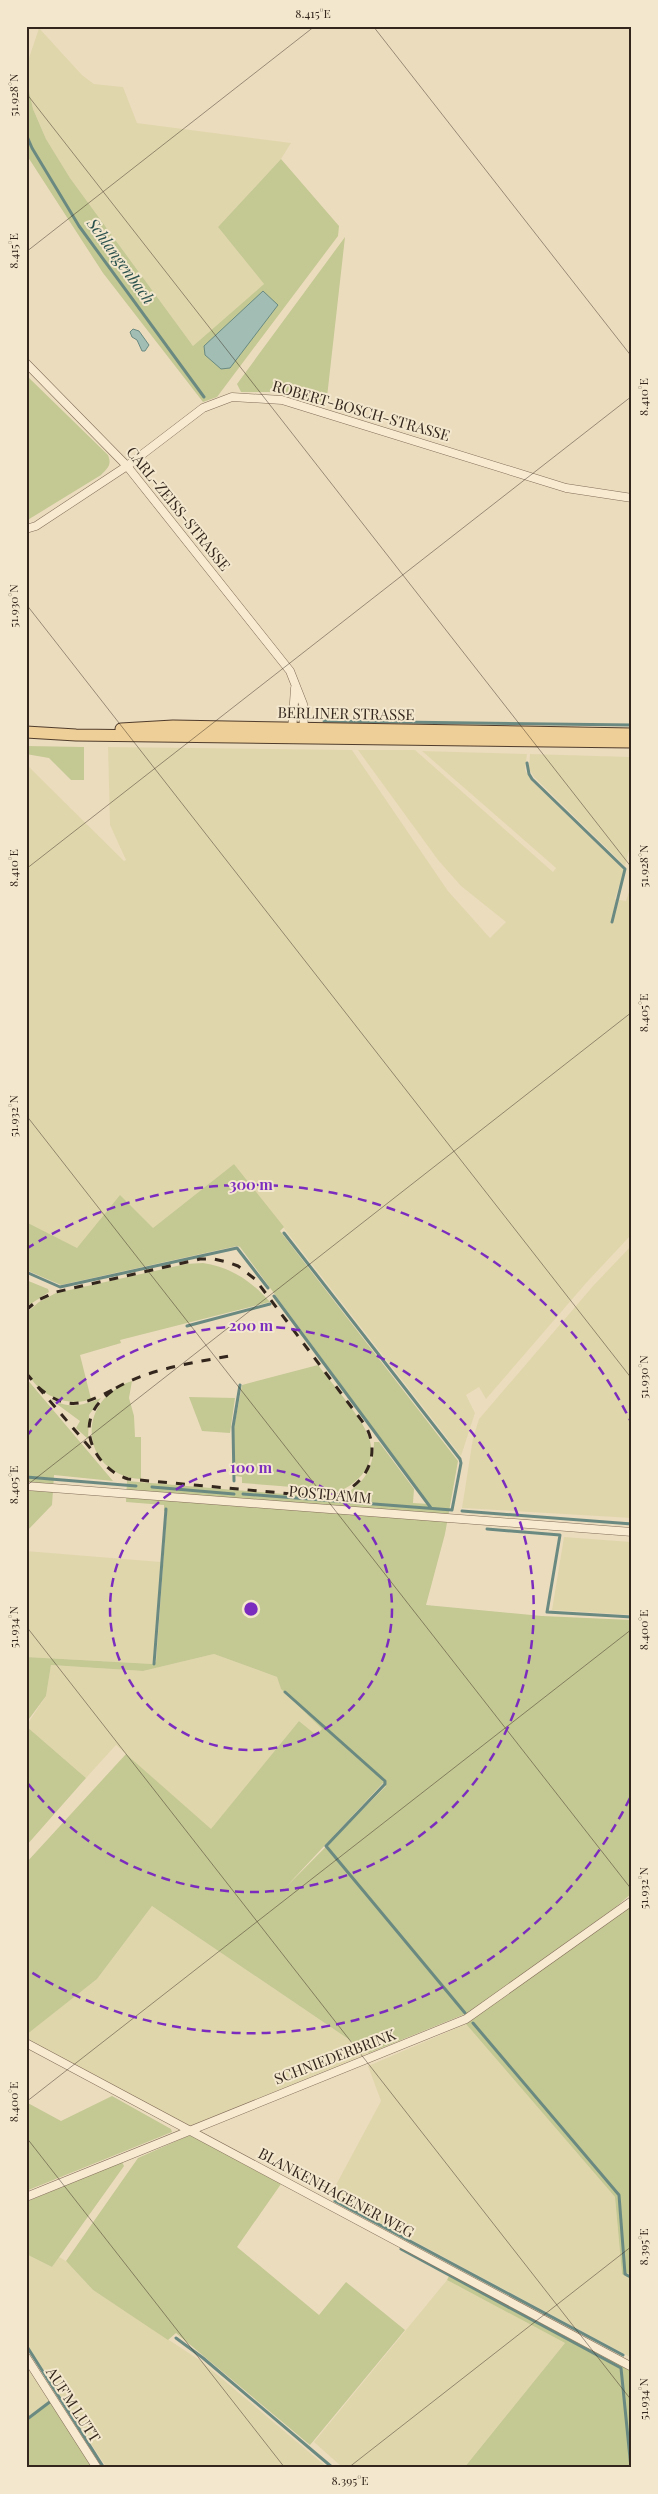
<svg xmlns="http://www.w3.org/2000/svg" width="658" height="2494" font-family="'Playfair Display',serif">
<rect width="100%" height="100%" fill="#ebdcbe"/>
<path fill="#e0d6ac" d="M39,28L82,75L94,84L123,87L137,123L291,143L281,159L218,227L264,284L193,346L70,178L46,139L33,109L26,77L27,64Z
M108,747L352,750L448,891L490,938L506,922L461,886L438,860L358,750H415L553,872L556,868L422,751L527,754L525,770L531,780L624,870L615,899L626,901L632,882V1234L587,1282L486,1399L479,1387L466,1395L475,1413L461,1456L234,1164L153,1228L76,1248L26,1222V764L124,861L126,860L110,825Z
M530,754L632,757V838L625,866L534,777L529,769Z
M632,1245L631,1518L462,1508L473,1438L479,1419L593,1286Z
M564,1537L632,1542V1615L552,1610Z
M26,1551L161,1562L153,1664L26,1657Z
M214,1654L277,1677L281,1689L322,1729L316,1736L299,1721L211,1830L116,1745L86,1778L26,1726L46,1696L51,1665L143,1671Z
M152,1906L369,2053L190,2126L26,2039L28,2033L97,1979Z
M466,2024L615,2197L622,2274L632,2280V2358L330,2196L381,2101L368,2066Z
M26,2254L52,2267L59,2257L66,2261L93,2290L201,2361L328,2468H107L26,2345Z
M447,2280L565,2343L464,2468H343L314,2442Z
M26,2365L49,2401L26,2418Z"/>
<path fill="#c4c893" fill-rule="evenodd" d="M26,63V77L33,109L46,139L70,178L193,346L264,284L218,227L281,159L339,226L338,236L217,397L203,402L103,273L26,154Z
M345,237L326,406L281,392H241L237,384Z
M26,375L108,455C112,465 108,468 101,475L26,521Z
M26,746L84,747V780H71L49,758L26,754Z
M234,1164L284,1227L280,1231L458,1461L445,1534L426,1605L542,1616L632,1620V1893L616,1907L470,2012L369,2053L152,1906L97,1979L26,2035V1863L126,1754L211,1829L299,1721L316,1735L322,1729L281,1689L277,1677L214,1654L143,1671L51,1665L46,1696L26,1723V1657L153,1664L156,1662L167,1511H164V1505L126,1502L127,1481L332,1498C361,1491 374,1470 374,1442H379L414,1489L413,1503L429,1504L240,1247L237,1246L61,1285L26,1270V1222L77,1248L120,1195L153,1228ZM383,1783L386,1786L284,1889Z
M203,1263C231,1267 251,1281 270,1302L120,1340L121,1343L80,1355L91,1399C68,1408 37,1395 27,1371C23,1361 26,1325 26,1313L39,1302L56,1293L186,1264Z
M26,1280L48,1289L49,1292L26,1307Z
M318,1365C332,1384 362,1417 369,1438C379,1465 355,1488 331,1494V1490L242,1483V1477L235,1476L234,1428L242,1385Z
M26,1378L113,1481L54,1475L52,1505L26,1532Z
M132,1381L129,1398L134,1416L135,1437H141V1479C81,1475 73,1401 132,1381Z
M189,1397L235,1398L230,1433L202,1431Z
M101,1398L89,1415L88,1439L76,1428L80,1421L50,1399C69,1409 82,1406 101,1398Z
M26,1726L86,1778L26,1846Z
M632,1905V2275L627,2273V2277L622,2274L615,2197L466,2024Z
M112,2096L171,2129L172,2132L26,2191V2102L61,2121Z
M190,2135L281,2184L237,2247L319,2315L346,2282L405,2330L310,2445L176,2333L168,2340L93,2290L66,2261L138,2158Z
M122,2162L124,2166L52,2267L26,2254V2202Z
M450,2274L632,2371V2468H464L565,2343L447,2280Z
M51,2402L92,2468H26V2421Z"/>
<path fill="#a1bdb4" stroke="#6a8a81" d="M263,291L278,305L230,368L221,369L205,355L204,346Z
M133,329L139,331L149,345L145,351H142L137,340L132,337L130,332Z"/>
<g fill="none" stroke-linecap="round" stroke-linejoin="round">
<path stroke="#6a8a81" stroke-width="3" d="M26,134L32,148L79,226L204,397
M324,721L632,725
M527,763L529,774L532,779L625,869L612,922
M26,1272L60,1287L237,1248L268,1288
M274,1296L431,1508
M187,1326L270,1304
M26,1477L136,1486
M234,1481L233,1427L240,1385
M152,1487L234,1494
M243,1494L452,1510L461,1463L460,1459L284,1233
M462,1511L632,1524
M487,1529L560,1535L547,1612L632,1617
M154,1664L166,1509
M285,1692L385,1781V1784L326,1846L465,2013
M473,2023L619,2195L625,2274L632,2278
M335,2201L623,2355
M401,2249L621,2368L631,2468
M176,2338L203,2358L333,2468
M26,2345L104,2468
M631,2359L632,2360
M26,2420L51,2401"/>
<defs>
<path id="street" d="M26,363L127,466L290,671L303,704L304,731
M26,529L36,526L127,466L203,408L232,397L282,400L566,488L632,498
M292,731L295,688
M26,1486L632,1532
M26,2043L632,2367
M26,2197L466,2019L632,1901
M26,2357L97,2468"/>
<path id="primary" d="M121,729L173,726L632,734
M26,732L76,735L632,742"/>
</defs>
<use href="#street" stroke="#836d58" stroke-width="9"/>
<use href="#primary" stroke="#503c2c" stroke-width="13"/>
<use href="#street" stroke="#f7ead1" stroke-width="8"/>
<use href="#primary" stroke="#eecf97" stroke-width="11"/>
<path stroke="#33261c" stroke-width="3" stroke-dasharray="9 9" stroke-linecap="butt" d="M26,1310L38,1300L56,1292L200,1259H214L227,1262L238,1266L255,1279L365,1425C384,1457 362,1493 326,1497L128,1479C101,1471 79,1437 94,1410C99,1401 108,1394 116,1388C84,1405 66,1413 36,1385
M26,1373L91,1449
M116,1388C149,1369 192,1363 229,1356"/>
</g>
<path fill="none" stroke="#33261c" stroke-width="1" stroke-opacity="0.45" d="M373,26L632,357M26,93L632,868M26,252L315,26M26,604L632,1379M26,869L632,396M26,1115L632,1890M26,1486L632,1012M26,1626L632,2401M26,2102L632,1629M26,2137L285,2468M348,2468L632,2246"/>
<g fill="none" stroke="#7b2cbf" stroke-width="2.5" stroke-dasharray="9 6">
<circle cx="251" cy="1609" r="141"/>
<path d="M26 1437A283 283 0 1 1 26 1781"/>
<path d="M630 1798A424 424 0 0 1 26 1969M26 1249A424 424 0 0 1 630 1420"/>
</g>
<g text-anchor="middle" stroke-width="4" stroke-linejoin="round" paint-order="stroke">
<g font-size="15" fill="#33261c" stroke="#f3e7cd">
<text transform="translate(361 411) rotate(16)" y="5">ROBERT-BOSCH-STRASSE</text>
<text transform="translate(178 509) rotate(51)" y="5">CARL-ZEISS-STRASSE</text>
<text transform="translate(346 714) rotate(1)" y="5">BERLINER STRASSE</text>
<text transform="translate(330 1495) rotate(5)" y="5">POSTDAMM</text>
<text transform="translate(335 2057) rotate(-21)" y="5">SCHNIEDERBRINK</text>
<text transform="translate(336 2193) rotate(28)" y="5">BLANKENHAGENER WEG</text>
<text transform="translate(73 2405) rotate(57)" y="5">AUF'M LUTT</text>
</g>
<g font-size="16" font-style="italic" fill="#2c524e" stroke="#f3e7cd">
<text transform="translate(121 261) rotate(54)" y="6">Schlangenbach</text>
</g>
</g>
<circle cx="251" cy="1609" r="8" fill="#7b2cbf" stroke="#f3e7cd" stroke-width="2.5"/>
<g font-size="15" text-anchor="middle" font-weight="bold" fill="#7b2cbf" stroke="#f3e7cd" stroke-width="4" stroke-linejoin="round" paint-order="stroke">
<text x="251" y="1190">300 m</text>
<text x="251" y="1331">200 m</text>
<text x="251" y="1473">100 m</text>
</g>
<rect width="658" height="2494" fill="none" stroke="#f3e7cd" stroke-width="55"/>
<rect x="28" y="28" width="602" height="2438" fill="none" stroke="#33261c" stroke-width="2"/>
<g font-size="12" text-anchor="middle" fill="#33261c">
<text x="313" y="18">8.415°E</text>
<text transform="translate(14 95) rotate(-90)" y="4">51.928°N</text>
<text transform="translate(14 251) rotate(-90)" y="4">8.415°E</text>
<text transform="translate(644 397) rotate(-90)" y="4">8.410°E</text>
<text transform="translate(14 606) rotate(-90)" y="4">51.930°N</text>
<text transform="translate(644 866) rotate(-90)" y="4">51.928°N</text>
<text transform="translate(14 868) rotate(-90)" y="4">8.410°E</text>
<text transform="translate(644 1013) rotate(-90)" y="4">8.405°E</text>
<text transform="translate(14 1116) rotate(-90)" y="4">51.932°N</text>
<text transform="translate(644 1377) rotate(-90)" y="4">51.930°N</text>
<text transform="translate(14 1485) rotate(-90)" y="4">8.405°E</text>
<text transform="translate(14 1627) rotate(-90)" y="4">51.934°N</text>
<text transform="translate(644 1630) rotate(-90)" y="4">8.400°E</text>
<text transform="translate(644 1888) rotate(-90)" y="4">51.932°N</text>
<text transform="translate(14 2102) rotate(-90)" y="4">8.400°E</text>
<text transform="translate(644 2247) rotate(-90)" y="4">8.395°E</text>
<text transform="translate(644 2399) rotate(-90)" y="4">51.934°N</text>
<text x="350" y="2485">8.395°E</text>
</g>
</svg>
